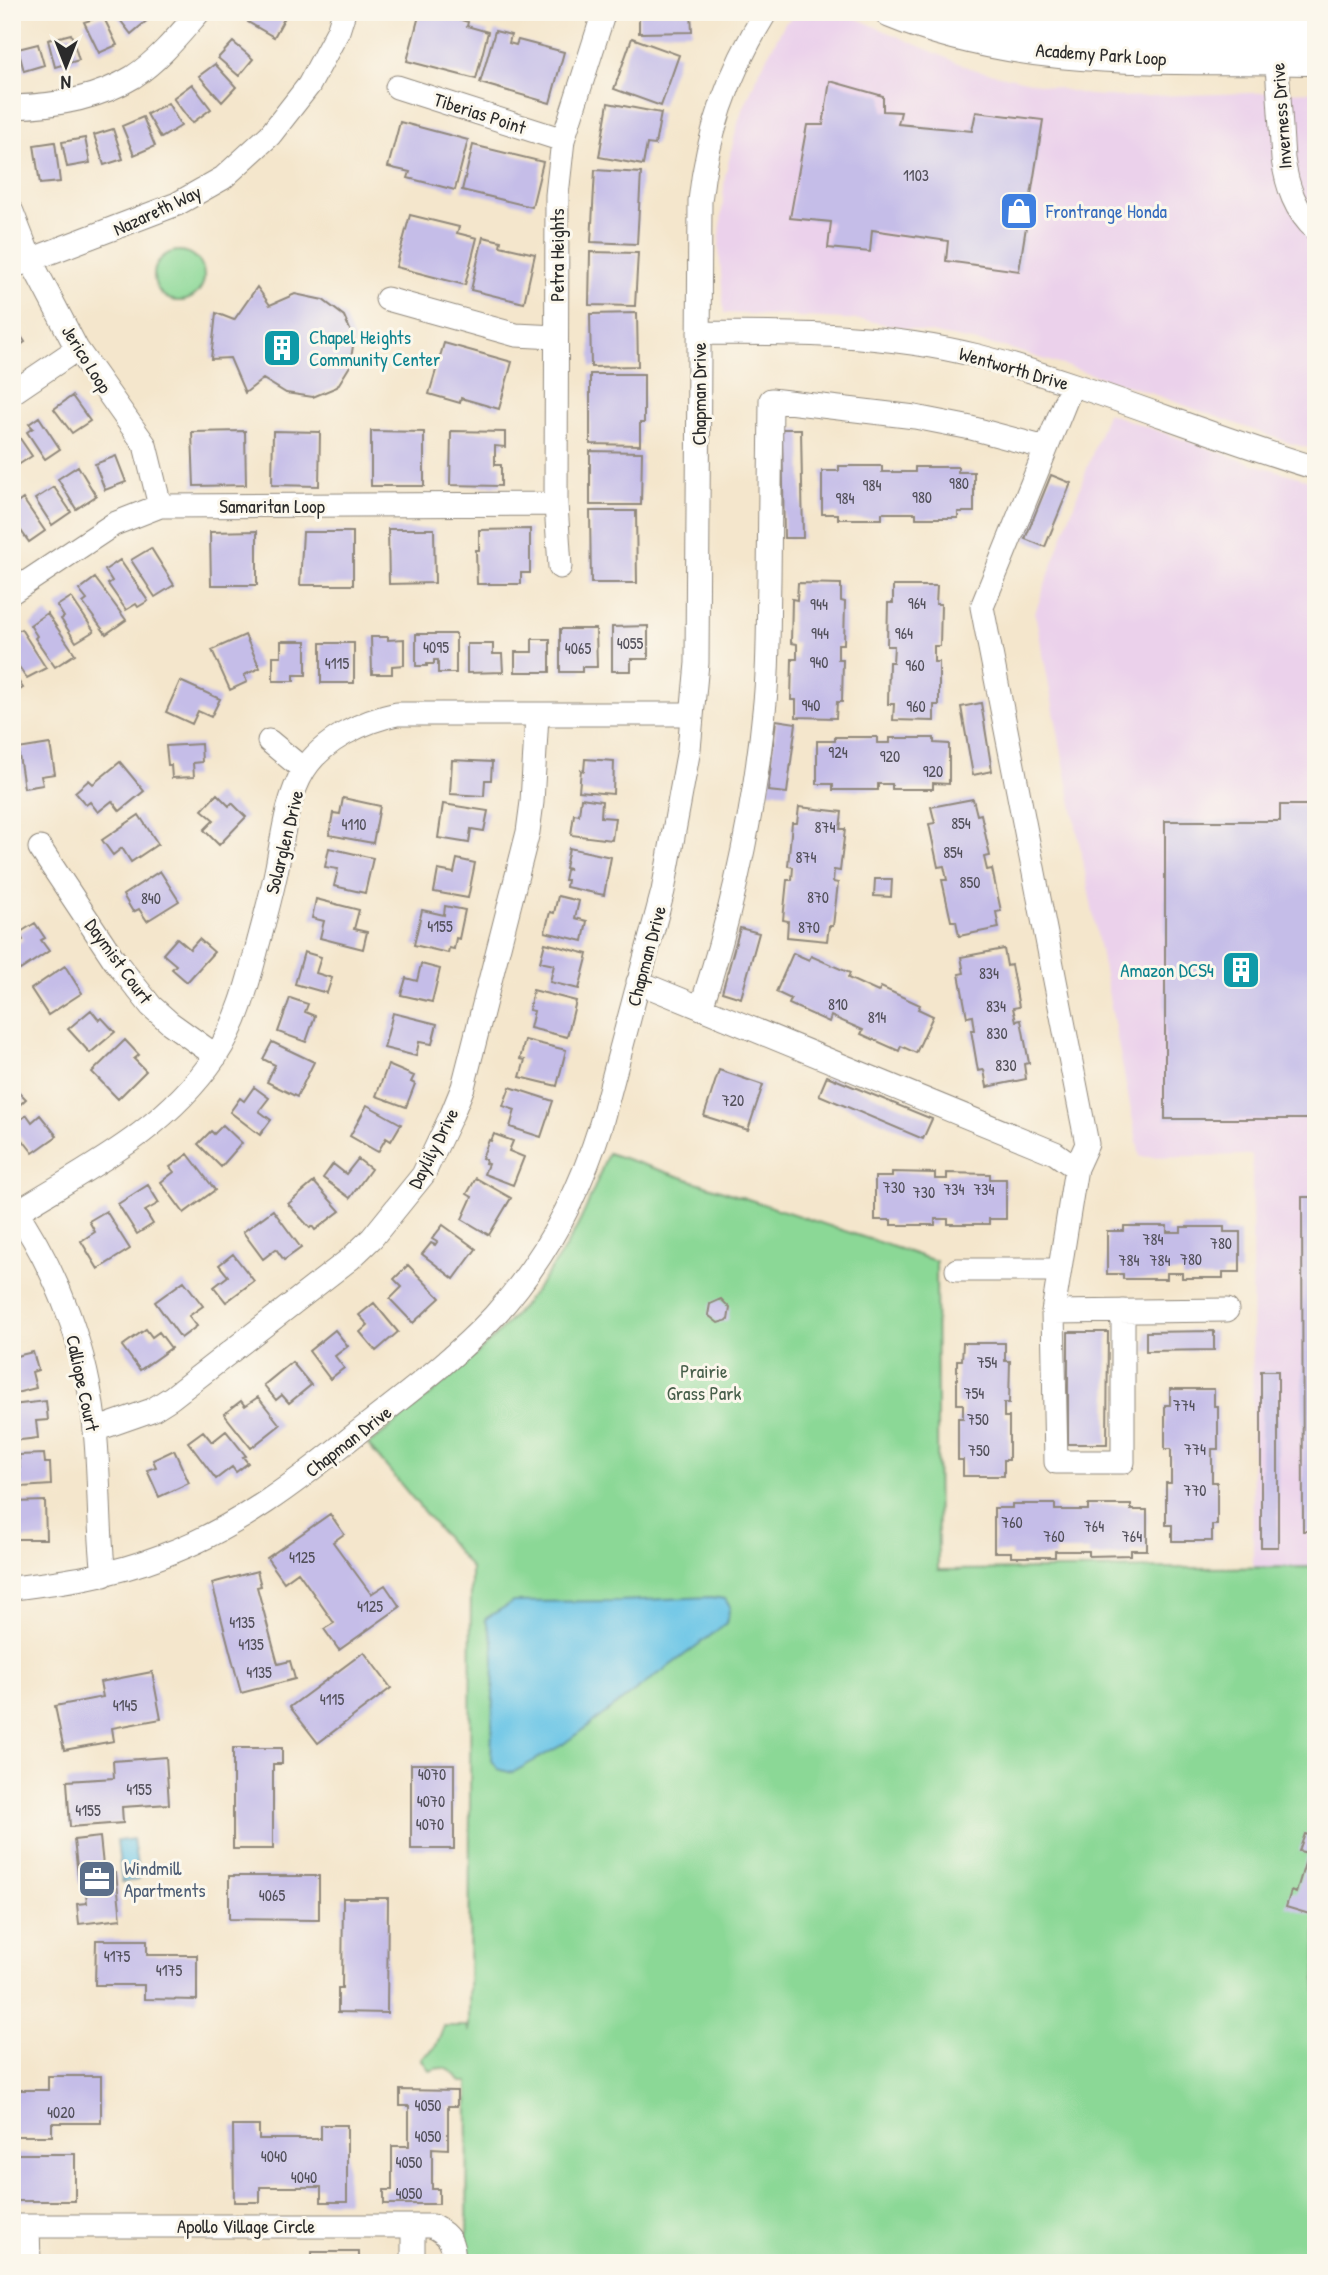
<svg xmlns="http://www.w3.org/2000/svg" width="1328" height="2275" font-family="'Patrick Hand',sans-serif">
<rect width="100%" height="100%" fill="#fbf7ec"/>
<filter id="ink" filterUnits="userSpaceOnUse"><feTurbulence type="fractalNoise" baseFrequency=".0143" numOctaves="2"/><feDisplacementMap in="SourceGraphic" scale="14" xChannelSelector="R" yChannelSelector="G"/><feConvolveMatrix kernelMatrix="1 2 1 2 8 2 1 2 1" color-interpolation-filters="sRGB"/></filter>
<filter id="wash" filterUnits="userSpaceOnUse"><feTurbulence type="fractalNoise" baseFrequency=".00686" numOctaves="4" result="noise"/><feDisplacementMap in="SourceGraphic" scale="28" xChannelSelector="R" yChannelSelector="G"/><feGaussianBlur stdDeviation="1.57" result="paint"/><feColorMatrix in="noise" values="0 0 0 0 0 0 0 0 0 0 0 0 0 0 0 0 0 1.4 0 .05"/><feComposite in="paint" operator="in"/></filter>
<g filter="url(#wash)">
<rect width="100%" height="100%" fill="#f4e6cc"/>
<path fill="#ebd1eb" d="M802,12H842L972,69L1088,95L1123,97L1316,91V450L1290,443L1139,389L1008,348L864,320L724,313L719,247L725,176L739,119L759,72L785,23Z
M1107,413L1250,463L1316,482V1567H1253L1252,1155L1140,1157L1035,613Z"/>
<path fill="#8bd896" stroke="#5b8260" stroke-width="2" d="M154 276a25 25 0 1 1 50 0a25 25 0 1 1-50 0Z
M608,1153L936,1261L938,1570L1316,1567V2263H467L468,2082H461C454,2070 443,2064 430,2071L421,2059L435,2048L444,2026H467L469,2032L471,1568L368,1445C448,1382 528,1319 577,1227C589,1204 598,1178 608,1153Z"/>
<path fill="#68c4e6" stroke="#4a7888" stroke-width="2" d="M711,1597L725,1599L730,1607L726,1623L710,1636L562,1745L512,1773L498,1769L491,1759L494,1661L493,1641L485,1619L513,1602L620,1601Z
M133,1839L139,1880L122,1882L117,1841Z"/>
<g id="blocks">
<path fill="#c5bde8" d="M114,12H146L150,18L131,34Z
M253,12H277L285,17L274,37L248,22Z
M420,12L438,13L468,22L467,26L488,32L476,79L407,61Z
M639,12H691L692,32L639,33Z
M103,16L117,45L99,53L84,22Z
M495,31L511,35L509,43L516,45L518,40L564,52L550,103L480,83Z
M71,34L79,60L55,67L48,40Z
M632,38L679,55L661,106L614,89Z
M233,42L253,59L239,76L218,58Z
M38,44L44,65L24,71L18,49Z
M215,64L236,87L222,102L199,76Z
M830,81L883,96V111L901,112L898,124L972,131L976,112L1043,120L1019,271L946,261L948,241L872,230L870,252L828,248L831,222L790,218L807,125H823Z
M192,84L211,109L192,123L173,98Z
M168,103L181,126L161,138L147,114Z
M608,103L661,113L655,145L647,144L643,165L599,157Z
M143,117L155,146L134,155L122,126Z
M400,122L468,140L455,190L408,178L410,172L388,167Z
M113,129L123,159L104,165L94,135Z
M85,138L90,163L67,167L62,142Z
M55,142L60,182L40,184L34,145Z
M473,145L543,162L532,207L462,190Z
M595,170L641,173L637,244L591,242Z
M410,215L459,227L457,233L477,238L465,285L396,267Z
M483,237L501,241L500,246L535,254L524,303L471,290Z
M590,252L638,253L635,306L589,305Z
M257,287L270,305L295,294L323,300L344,316L354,339L350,366L337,387L313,397L286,393L263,379L245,393L230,358L211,359L216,313L234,320Z
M637,313L638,366L591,367L590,314Z
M12,323L25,342L12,351Z
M444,343L512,362L499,409L461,398L460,403L429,394Z
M590,374H644V423H640V445L590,444Z
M72,396L90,421L72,433L54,409Z
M39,417L60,449L45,459L27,432L33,428L29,424Z
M782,429H801L803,538H784Z
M245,431L246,485L194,486L192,432Z
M273,431L320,432L319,486L272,485Z
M371,431L424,432V486H371Z
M451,431L505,432V447L495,446V465H501V486L450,485Z
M17,434L32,456L12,469V437Z
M590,451L642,452L641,505H590Z
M116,456L126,482L105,490L95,464Z
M78,466L96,496L76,509L58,479Z
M839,466H882V472H915V467H958V472H974V512H958V518H916V513H882V519H838V514H822V471H839Z
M1051,475L1071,483L1045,547L1025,539Z
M54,487L71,512L52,525L35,499Z
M23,499L45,531L29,542L12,518V507Z
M590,511H636L637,583H591Z
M388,529H434L435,583L389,584Z
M530,529V573H521V584H477L476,550H479V530Z
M257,531V585H211L210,532Z
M303,532H353V585H300Z
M151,548L174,585L155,597L131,560Z
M120,560L148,601L138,607L136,604L126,610L108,584L112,581L105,570Z
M95,578L126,620L106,634L83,603L87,600L79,590Z
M798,583L841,584V601L845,602L844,644H838V659H843L842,702H837L836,718L796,717V700H791L792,659H797V644L791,643L792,599L797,600Z
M893,586H937L936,604H941L940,646H934V662H939V705H934V721L893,720L894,704H888L889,662H893L894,646H887L888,603H893Z
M71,597L94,631L76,642L61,619L64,617L57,606Z
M47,613L75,654L55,667L35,638L37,636L30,625Z
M648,626V659H631V671H612V627Z
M21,629L46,668L27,678L12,657V634Z
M560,629H596L597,667H582V672H560Z
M416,634H456V673H438V660H434V664H427V666H416Z
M245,635L260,668L244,675L247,682L230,690L212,650Z
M371,637H388V640L404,639V665L392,666V674H372Z
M532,639H550V672H515V652H532Z
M281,641H306V675H294V681H273V656H281Z
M321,643H354V683H321Z
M467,644H493V654H502L503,672L467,673Z
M12,672L23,688L12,695Z
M180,681L220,699L211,717L198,711L192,724L166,712Z
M981,703L992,771L973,775L961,707Z
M776,720L796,723L787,793L768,791Z
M835,737H877V743H890V738H934V743L949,744V784L933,783V789H892V784H878V790H833V784H817V741H835Z
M50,744L55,774L41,776L43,785L24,788L18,749Z
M201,744L202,762L193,763L194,777L172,778L171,765H168L166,746Z
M585,759L614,761L613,794L579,791L581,770L584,771Z
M452,760L492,762L491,780H485L484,796L450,794Z
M120,762L144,791L120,811L112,801L98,812L90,802L86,805L75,792L89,780L93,784Z
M217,794L229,806L232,803L246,817L219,845L204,830L214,820L202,810Z
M343,798L380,806L373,843L329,835L333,813L340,814Z
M581,798L602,801L601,817L615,818L612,840L571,835L574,814L579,815Z
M973,799L977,815L981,814L990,856L984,857L987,870L992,869L1001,911L996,912L999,928L959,936L956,921H951L942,880H947L944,866L938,867L929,824L935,823L931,807Z
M443,804L488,811L484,831L471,829L469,843L438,838Z
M1280,805H1316V1119H1165V821H1280Z
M799,807L842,812L840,829H845L840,871L834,870L833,882L838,883L833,926H829L827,941L787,937L788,921L783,920L787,880H792L793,867L788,866L792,823H797Z
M139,815L158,844L131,862L122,848L113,855L102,840Z
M329,848L373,858L365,893L334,886L338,869L325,867Z
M569,848L611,857L604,895L566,887L567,880H564L566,870L570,869L565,868Z
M457,859L475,863L468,898L434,892L438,870L454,873Z
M160,871L179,901L147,921L139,909L133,912L123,895Z
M875,879H892L891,897L874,896Z
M558,896L579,901L575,918L587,921L583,941L545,932L550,912L554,913Z
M316,899L359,910L354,929L367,932L363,949L320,938L324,921L312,918Z
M445,906L465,910L459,939L456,938L454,949L449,948L448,953L414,945L422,910L444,915Z
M35,923L45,938L41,940L49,951L20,970L12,958V947L23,940L19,933Z
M740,928L759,933L741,998L722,992Z
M177,938L190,949L199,939L214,952L187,982L172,969L176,965L163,954Z
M545,943L588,954L579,989L550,982L554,965L540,962Z
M1004,949L1007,966L1011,965L1019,1007L1013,1008L1016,1021L1021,1020L1029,1063L1024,1064L1026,1079L987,1087L984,1070L978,1071L971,1030H975L973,1016L967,1017L959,974L964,973L961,957Z
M304,952L321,957L316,973L332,978L327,993L295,984Z
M793,953L809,960L811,956L850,973L848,978L878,992L881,987L920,1005L918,1009L933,1016L916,1053L901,1046L899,1051L861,1034L863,1030L831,1016L829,1022L789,1004L791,999L776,992Z
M421,964L440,969L432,1002L401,995L406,978L417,981Z
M65,966L82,993L48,1015L31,989Z
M533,990L576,1001L567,1037L530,1028L534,1011L529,1010Z
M290,998L308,1004L305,1012L315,1016L306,1042L278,1032Z
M91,1010L99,1020L102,1018L115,1032L90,1053L68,1029Z
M393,1013L437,1024L432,1044L419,1042L416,1056L384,1048Z
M125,1040L139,1055L134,1059L146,1071L118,1099L92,1072Z
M525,1040L566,1050L557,1086L520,1077L525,1060L520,1059Z
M272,1042L314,1062L297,1097L267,1082L275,1065L263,1059Z
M388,1065L414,1076L411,1082L415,1084L406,1107L376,1096Z
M719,1070L763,1085L748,1130L704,1116Z
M827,1076L932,1119L923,1139L819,1095Z
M12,1085L26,1099L12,1112Z
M254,1087L269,1098L259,1111L271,1120L260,1135L230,1112L240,1098L244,1101Z
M510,1087L553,1101L541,1137L510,1127L515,1110L503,1106Z
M367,1105L401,1124L391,1141L386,1138L378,1152L350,1136Z
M27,1115L32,1122L40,1115L57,1136L33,1153L12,1126Z
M223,1125L242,1143L221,1167L198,1144L211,1131L214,1134Z
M494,1134L513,1141L509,1151L524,1157L513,1185L484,1174L488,1164L485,1163L486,1160L482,1158L489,1140L491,1141Z
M188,1154L215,1190L184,1213L161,1182L174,1172L170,1167Z
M358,1159L371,1169L350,1198L323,1178L333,1164L346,1174Z
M892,1172L935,1173V1179H947V1173L990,1174V1179H1006V1219H989V1224H948V1219H935V1225H891V1220H875V1177H892Z
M476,1178L511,1198L489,1235L462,1219L472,1197L467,1194Z
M314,1182L340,1211L315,1230L312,1226L310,1228L288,1204Z
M148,1185L159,1203L145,1211L153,1224L137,1234L118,1204Z
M1302,1197H1316V1531H1303Z
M273,1210L301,1248L284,1260L276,1249L263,1259L243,1232Z
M106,1211L130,1249L98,1269L81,1241L95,1232L89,1221Z
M443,1225L476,1249L454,1279L422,1254L431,1243L435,1245L437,1242L432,1239Z
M1124,1226H1167V1232H1181V1227H1224V1232H1240V1272H1223V1278H1182V1273H1167V1279H1123V1274H1107V1231H1124Z
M233,1254L254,1281L226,1302L214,1287L228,1276L219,1265Z
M408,1265L440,1298L413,1323L390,1299L402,1287L394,1279Z
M184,1281L203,1306L189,1316L197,1326L181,1338L155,1302Z
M721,1299L730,1308L728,1320L718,1323L708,1315L710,1304Z
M374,1303L398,1332L376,1351L360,1332L368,1325L359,1315Z
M146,1329L152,1337L159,1332L171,1348L140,1370L122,1346Z
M335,1330L348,1346L335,1356L344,1368L330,1379L309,1351Z
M1214,1331V1350L1146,1351V1332Z
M1068,1332H1108L1107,1444H1068Z
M963,1343H1005V1361H1010L1009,1403H1004V1417H1009V1460H1004V1476H963V1460H958V1418H963V1404H957V1360H962Z
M33,1352L38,1370L32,1372L36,1388L12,1394V1357Z
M292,1362L311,1385L289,1403L282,1395L276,1400L264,1385Z
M1261,1371H1278V1547H1261Z
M1170,1389H1214V1406H1218V1449H1212V1482H1217V1525H1212V1541H1172V1525H1166V1483H1171V1449H1165V1405H1170Z
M258,1397L280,1425L251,1448L224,1414L241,1401L245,1406Z
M46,1401L48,1420L36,1421L38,1438L12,1441V1405Z
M203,1431L212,1442L226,1431L246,1456L243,1457L248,1463L236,1472L232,1467L216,1479L188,1442Z
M174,1450L189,1483L159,1497L147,1470L156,1467L153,1460Z
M44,1454L45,1463H50L51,1485L21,1487L19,1455Z
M45,1501L46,1539H15L14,1502Z
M1012,1504H1055V1510H1088V1505H1131V1510H1147V1550H1131V1555L1089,1556V1551H1055V1557H1011V1552H994V1508H1012Z
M330,1514L344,1534L333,1542L371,1594L385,1585L400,1607L339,1650L324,1629L334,1623L298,1572L284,1582L267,1558Z
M257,1571L261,1586L257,1587L278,1664L290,1661L295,1679L241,1693L212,1583Z
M364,1652L391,1688L318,1743L290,1707Z
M152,1672L161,1719L112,1728L114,1741L64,1750L55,1706L103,1697L100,1682Z
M233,1748H282V1764H273V1849H233Z
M166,1757L169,1804L122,1807L123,1823L70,1827L67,1781L114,1778L113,1761Z
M411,1764H454V1849H411Z
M1305,1834L1316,1837V1916L1286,1907L1291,1891L1296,1893L1308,1853L1299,1851Z
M100,1837L104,1875L116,1873L121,1919L79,1924L77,1904L87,1903L85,1884H79L74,1840Z
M229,1876H319V1920L229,1919Z
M343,1898H388L387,2013L338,2012V1988H342Z
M96,1940H147V1955H197V2000L144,1999V1985H95Z
M48,2076H101V2123H52V2136H12V2090H48Z
M400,2090L457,2091V2106H448V2149L432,2148V2189H439V2204H384V2190H392V2146H409V2106H400Z
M321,2125H347V2202H321V2187H260V2202H234L233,2126H259V2139H321Z
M12,2154H75V2201H12Z
M312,2252H359V2263H312Z"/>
</g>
</g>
<g filter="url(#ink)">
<use href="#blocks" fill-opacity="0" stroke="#90887c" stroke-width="2"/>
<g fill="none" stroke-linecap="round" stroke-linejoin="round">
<defs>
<path id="street" d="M1259,12L1275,34
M1285,12L1275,34L1283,159C1287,186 1295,211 1316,230
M397,87L563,140
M12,107C53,106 97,99 133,77C159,60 179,35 199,12
M12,212L31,261L77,349L145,445L160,506
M12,267L177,204L223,178L270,135L309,85L338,31L344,12
M387,299L516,335L556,337
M699,333C793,333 887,333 978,356C1093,386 1202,434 1316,468
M1072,385L982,607L1087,1144L1076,1168L1053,1312L1056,1462H1123V1311
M12,393L77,349
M560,567L556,504L557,195L563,140L604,12
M12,592L114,524L160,506L556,504
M269,741L304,770
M40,848L115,961L151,1006L170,1023L216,1056
M638,982L1055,1153L1076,1168
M701,1008C734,907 755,808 765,702C769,662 768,621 769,580C770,520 770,460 771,400L915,417L971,428L1046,448
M12,1205C57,1270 88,1351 95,1430C100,1478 98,1527 104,1575
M17,1212C91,1166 164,1131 215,1057C238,1023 248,983 258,944C265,918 272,893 277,867C283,835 287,798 304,770C323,740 363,721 397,714H692
M957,1270H1059
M1053,1312L1227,1310
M95,1430L152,1410L171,1398L350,1259L372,1238L423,1175L452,1114L463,1087L528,832L532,802L537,715
M12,1588C64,1582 113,1575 162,1556C236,1529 297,1482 357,1433C404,1396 453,1360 494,1316C544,1261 579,1195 601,1124L663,891L689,749L697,663L700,201C707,134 730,70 766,12
M12,2226H432C450,2235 454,2243 454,2263
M28,2226L29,2263
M413,2263V2226"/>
<path id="secondary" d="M891,12C1027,68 1172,56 1316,59
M974,12C1038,33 1104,34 1171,34C1219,34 1267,34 1316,35"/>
</defs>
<use href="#street" stroke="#90887c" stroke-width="25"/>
<use href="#secondary" stroke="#90887c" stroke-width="34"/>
<use href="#street" stroke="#fff" stroke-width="23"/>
<use href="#secondary" stroke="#fff" stroke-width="32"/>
</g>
</g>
<defs>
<symbol id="shop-square" viewBox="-11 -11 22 22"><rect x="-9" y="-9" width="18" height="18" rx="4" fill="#3f7fe0" stroke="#fbf7ec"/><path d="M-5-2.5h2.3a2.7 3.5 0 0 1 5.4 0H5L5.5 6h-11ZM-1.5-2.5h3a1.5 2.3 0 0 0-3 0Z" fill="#fff"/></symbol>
<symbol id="building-square" viewBox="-11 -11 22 22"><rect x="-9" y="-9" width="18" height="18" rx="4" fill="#0f9aa8" stroke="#fbf7ec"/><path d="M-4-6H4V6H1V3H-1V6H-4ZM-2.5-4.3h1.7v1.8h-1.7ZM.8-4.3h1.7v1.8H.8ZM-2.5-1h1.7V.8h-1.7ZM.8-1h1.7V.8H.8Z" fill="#fff"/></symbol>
<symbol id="office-square" viewBox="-11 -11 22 22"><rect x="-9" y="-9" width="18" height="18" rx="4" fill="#5c6f8a" stroke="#fbf7ec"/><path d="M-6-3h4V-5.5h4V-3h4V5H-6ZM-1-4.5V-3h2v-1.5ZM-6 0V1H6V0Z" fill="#fff"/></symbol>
</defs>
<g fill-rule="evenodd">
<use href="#shop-square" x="997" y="189" width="44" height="44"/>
<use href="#building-square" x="260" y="326" width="44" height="44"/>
<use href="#building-square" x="1219" y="948" width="44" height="44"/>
<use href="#office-square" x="75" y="1857" width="44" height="44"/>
</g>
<g text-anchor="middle" stroke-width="6" stroke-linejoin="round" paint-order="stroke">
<g font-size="16" fill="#52505a">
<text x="916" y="181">1103</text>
<text x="959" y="489">980</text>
<text x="872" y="491">984</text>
<text x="922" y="503">980</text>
<text x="845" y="504">984</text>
<text x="917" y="609">964</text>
<text x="819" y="610">944</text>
<text x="820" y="639">944</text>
<text x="904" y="639">964</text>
<text x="630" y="649">4055</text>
<text x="436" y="653">4095</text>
<text x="578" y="654">4065</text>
<text x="819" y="668">940</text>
<text x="337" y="669">4115</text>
<text x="915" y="671">960</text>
<text x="811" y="711">940</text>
<text x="916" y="712">960</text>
<text x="838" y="758">924</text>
<text x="890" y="762">920</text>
<text x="933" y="777">920</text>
<text x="961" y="829">854</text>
<text x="354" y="830">4110</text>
<text x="825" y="833">874</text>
<text x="953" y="858">854</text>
<text x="806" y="863">874</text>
<text x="970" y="888">850</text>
<text x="818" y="903">870</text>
<text x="151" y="904">840</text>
<text x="440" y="932">4155</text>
<text x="809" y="933">870</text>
<text x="989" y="979">834</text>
<text x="838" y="1010">810</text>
<text x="996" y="1012">834</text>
<text x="877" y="1023">814</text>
<text x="997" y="1039">830</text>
<text x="1006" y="1071">830</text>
<text x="733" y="1106">720</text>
<text x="894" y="1193">730</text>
<text x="954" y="1195">734</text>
<text x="984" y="1195">734</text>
<text x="924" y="1198">730</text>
<text x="1153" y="1245">784</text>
<text x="1221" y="1249">780</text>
<text x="1191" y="1265">780</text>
<text x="1129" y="1266">784</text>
<text x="1160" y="1266">784</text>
<text x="987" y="1368">754</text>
<text x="974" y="1399">754</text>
<text x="1184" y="1411">774</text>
<text x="978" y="1425">750</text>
<text x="1195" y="1455">774</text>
<text x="979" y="1456">750</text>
<text x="1195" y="1496">770</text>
<text x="1012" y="1528">760</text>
<text x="1094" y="1532">764</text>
<text x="1054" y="1542">760</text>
<text x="1132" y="1542">764</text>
<text x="302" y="1563">4125</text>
<text x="370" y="1612">4125</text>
<text x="242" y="1628">4135</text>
<text x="251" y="1650">4135</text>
<text x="259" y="1678">4135</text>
<text x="332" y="1705">4115</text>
<text x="125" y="1711">4145</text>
<text x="432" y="1780">4070</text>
<text x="139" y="1795">4155</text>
<text x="431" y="1807">4070</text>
<text x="88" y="1816">4155</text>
<text x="430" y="1830">4070</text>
<text x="272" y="1901">4065</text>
<text x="117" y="1962">4175</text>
<text x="169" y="1976">4175</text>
<text x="428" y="2111">4050</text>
<text x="61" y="2118">4020</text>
<text x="428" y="2142">4050</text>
<text x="274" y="2162">4040</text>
<text x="409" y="2168">4050</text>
<text x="304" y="2183">4040</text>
<text x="409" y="2199">4050</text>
</g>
<g font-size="19" fill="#2b2b2b" stroke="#fbf7ec">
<text transform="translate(1101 54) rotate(4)" y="7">Academy Park Loop</text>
<text transform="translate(480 113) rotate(18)" y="7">Tiberias Point</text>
<text transform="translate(1281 116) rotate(-94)" y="7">Inverness Drive</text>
<text transform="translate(157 210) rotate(-25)" y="7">Nazareth Way</text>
<text transform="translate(557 255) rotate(-90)" y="7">Petra Heights</text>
<text transform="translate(87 359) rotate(58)" y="7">Jerico Loop</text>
<text transform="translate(1014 368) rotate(16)" y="7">Wentworth Drive</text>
<text transform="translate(699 394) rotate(-90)" y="7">Chapman Drive</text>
<text x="272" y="513">Samaritan Loop</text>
<text transform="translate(284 842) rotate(-76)" y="7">Solarglen Drive</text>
<text transform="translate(646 956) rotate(-75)" y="7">Chapman Drive</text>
<text transform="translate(119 961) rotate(54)" y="7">Daymist Court</text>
<text transform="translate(433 1148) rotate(-63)" y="7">Daylily Drive</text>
<text transform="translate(83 1383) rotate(78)" y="7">Calliope Court</text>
<text transform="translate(348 1441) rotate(-38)" y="7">Chapman Drive</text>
<text x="246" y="2233">Apollo Village Circle</text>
</g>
<g font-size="19" fill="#366cbe" stroke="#fbf7ec" text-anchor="start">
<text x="1046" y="218">Frontrange Honda</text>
</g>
<g font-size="19" fill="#0d838f" stroke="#fbf7ec" text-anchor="start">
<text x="309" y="344">Chapel Heights<tspan x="309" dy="22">Community Center</tspan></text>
<text x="1214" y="977" text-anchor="end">Amazon DCS4</text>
</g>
<g font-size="19" fill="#485f4b" stroke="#fbf7ec">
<text x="704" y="1378">Prairie<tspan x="704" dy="22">Grass Park</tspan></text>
</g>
<g font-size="19" fill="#4e5e75" stroke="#fbf7ec" text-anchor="start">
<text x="124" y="1875">Windmill<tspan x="124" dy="22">Apartments</tspan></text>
</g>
</g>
<rect width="1328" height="2275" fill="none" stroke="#fbf7ec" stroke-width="42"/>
<g transform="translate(66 66) rotate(180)" stroke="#fbf7ec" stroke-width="5" paint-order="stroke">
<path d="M0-5L12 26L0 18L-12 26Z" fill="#2b2b2b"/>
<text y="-10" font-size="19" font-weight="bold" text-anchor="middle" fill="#2b2b2b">N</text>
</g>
</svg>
